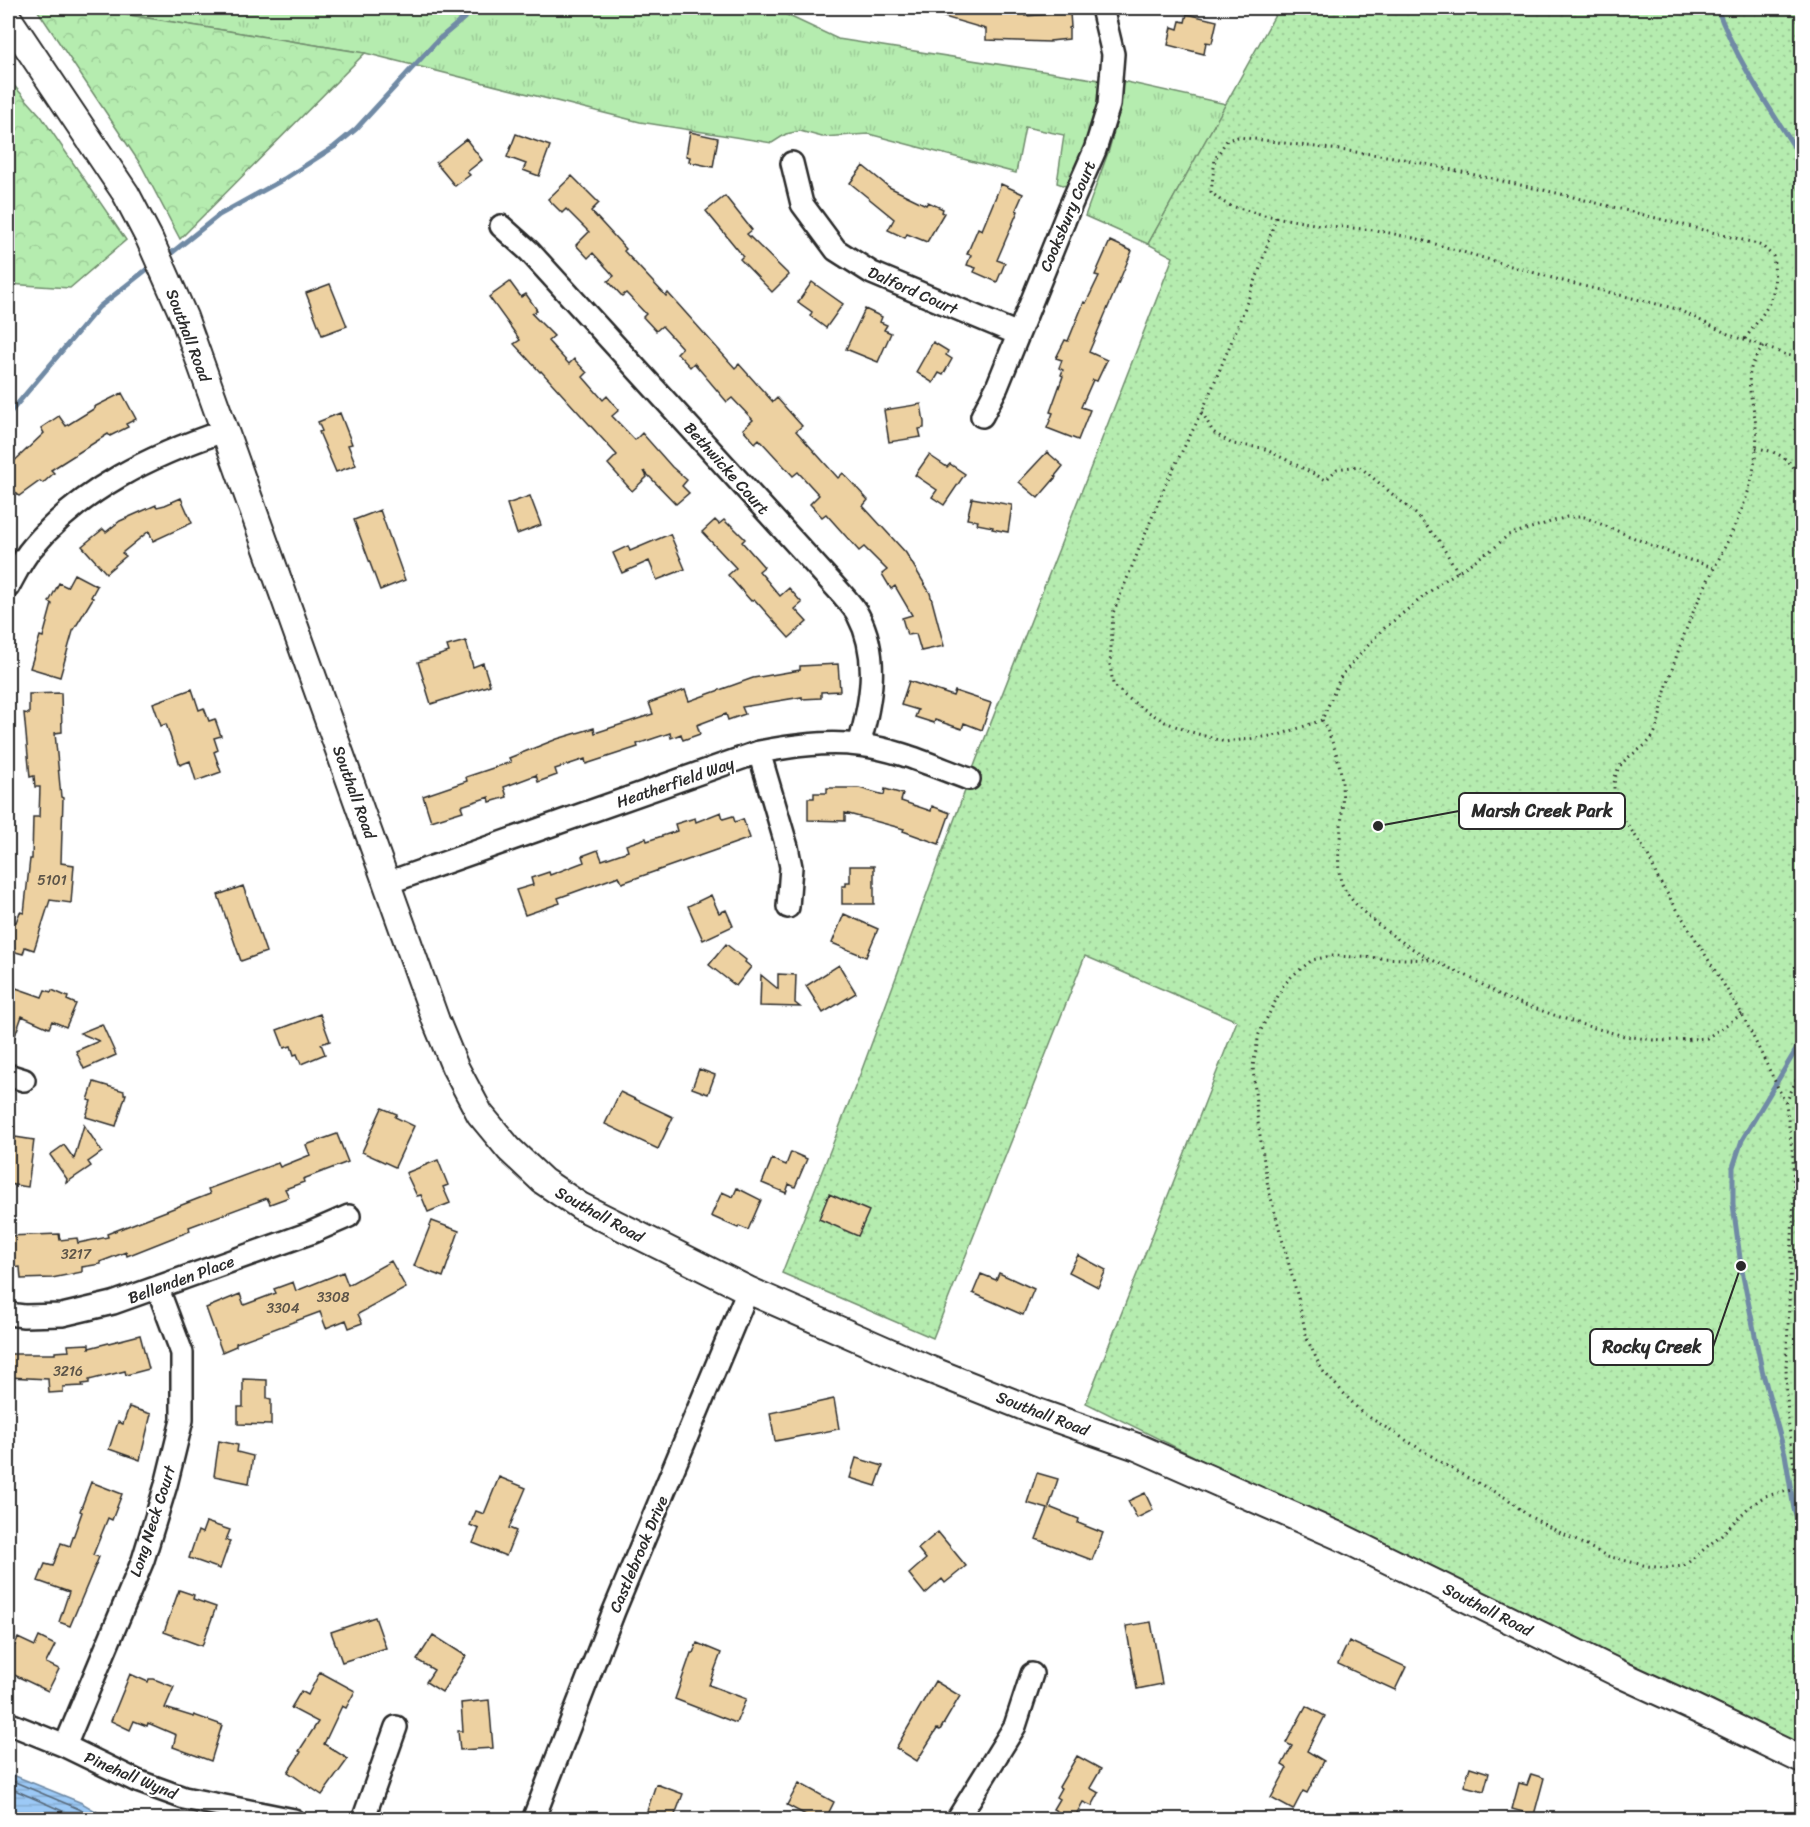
<svg xmlns="http://www.w3.org/2000/svg" width="1810" height="1827" font-family="Sriracha,sans-serif">
<defs>
<pattern id="grass-tufts" width="24" height="20" patternUnits="userSpaceOnUse" patternTransform="scale(1.5)"><rect width="24" height="20" fill="#b5ecaf"/><path d="M3 7l-1-3M5 7V3M7 7l1-3M15 17l-1-3M17 17v-4M19 17l1-3" fill="none" stroke="#9ccb97"/></pattern>
<pattern id="forest-crowns" width="20" height="18" patternUnits="userSpaceOnUse" patternTransform="scale(1.5)"><rect width="20" height="18" fill="#b5ecaf"/><path d="M2 6a3 3 0 1 1 6 0M12 15a3 3 0 1 1 6 0" fill="none" stroke="#9ccb97"/></pattern>
<pattern id="park-dots" width="8" height="8" patternUnits="userSpaceOnUse" patternTransform="scale(1.5)"><rect width="8" height="8" fill="#b5ecaf"/><path d="M2 2h.1M6 6h.1" fill="none" stroke="#9ccb97" stroke-width="1.8" stroke-linecap="round"/></pattern>
<pattern id="water-rules" width="6" height="5" patternUnits="userSpaceOnUse" patternTransform="scale(1.5)"><rect width="6" height="5" fill="#9cc9f6"/><path d="M0 2.5h6" fill="none" stroke="#87add3"/></pattern>
</defs>
<rect width="100%" height="100%" fill="#fff"/>
<filter id="ink" filterUnits="userSpaceOnUse"><feTurbulence type="fractalNoise" baseFrequency=".0167" numOctaves="2"/><feDisplacementMap in="SourceGraphic" scale="12" xChannelSelector="R" yChannelSelector="G"/><feConvolveMatrix kernelMatrix="1 2 1 2 8 2 1 2 1" color-interpolation-filters="sRGB"/></filter>
<g filter="url(#ink)">
<path fill="url(#grass-tufts)" stroke="#708c6d" stroke-width="1.5" d="M85,8H772L838,39L1099,80L1097,109L1089,139L1071,188L1057,183L1064,135L1025,127L1016,173L869,134L822,137L800,131L786,134L772,143L640,122L365,53Z
M1122,81L1226,104L1148,244L1085,216L1109,150L1117,120Z"/>
<path fill="url(#forest-crowns)" stroke="#708c6d" stroke-width="1.5" d="M36,8H85L365,53L180,239L141,165Z
M8,79L41,116L126,240L70,288L8,284Z"/>
<path fill="url(#park-dots)" stroke="#708c6d" stroke-width="1.5" d="M1279,8H1802V1757L1086,1403L1237,1021L1085,956L933,1338L782,1273L861,1072L976,761L1173,257L1148,244Z"/>
<path fill="url(#water-rules)" stroke="#6f8aa5" stroke-width="1.5" d="M8,1773L82,1803L109,1819H8Z"/>
<g fill="none" stroke-linecap="round" stroke-linejoin="round">
<path stroke="#586a7c" stroke-width="1.5" d="M8,1779L79,1809L97,1820
M8,1787L83,1820"/>
<path stroke="#6f8aa5" stroke-width="5" d="M1717,8C1737,62 1771,110 1802,159
M169,255L219,215L284,179L334,147L356,129L438,40L476,8
M8,415L99,307L146,270
M1802,1040L1742,1140L1733,1167V1204L1741,1266L1762,1370L1785,1454L1794,1509L1802,1532"/>
</g>
<path fill="#edd1a1" stroke="#2b2b2b" stroke-width="1.5" d="M927,8H1007V10H1025V16L1070,13L1071,27L1069,28V39L1050,41V42L986,40V29L927,12Z
M1187,14L1217,21L1212,43L1206,42L1204,54L1168,45L1172,27L1178,29L1180,21L1185,22Z
M690,132L718,138L713,167L689,162L690,157L686,156Z
M516,134L550,146L539,176L523,170L526,164L507,157Z
M466,139L482,160L467,172L470,175L455,186L436,163Z
M863,166L889,187L926,205L928,202L943,209L942,212L944,213L927,242L907,234L905,238L888,230L894,219L850,183Z
M572,176L599,203L591,211L626,249L624,251L666,296L668,293L735,368L739,364L773,402L777,398L802,426L796,431L838,478L843,473L868,500L863,506L906,553L930,593L944,646L921,651L916,634L907,635L902,618L912,615L895,586L891,589L882,574L887,570L864,547L859,551L826,514L822,517L810,504L819,495L798,472L793,476L759,439L755,443L743,429L753,420L732,398L727,402L694,363L690,367L677,353L682,348L662,326L656,331L643,317L646,314L626,293L622,296L608,281L614,276L593,253L588,258L576,245L589,232L566,209L562,213L548,199Z
M1001,184L1023,194L1016,210L1018,211L997,260L1005,263L997,282L974,272L976,268L967,265L971,255L967,254L978,228L982,230Z
M725,196L752,230L747,234L789,275L772,292L740,259L743,256L706,211Z
M1110,241L1132,251L1089,352L1107,360L1097,381L1093,380L1081,407L1090,410L1078,440L1047,428L1053,413L1050,412L1063,376L1061,375L1063,370L1059,368L1062,360L1056,358L1065,340L1068,341L1084,302L1086,303L1099,276L1095,275Z
M510,282L521,297L526,294L537,310L532,314L554,336L548,341L569,364L574,359L587,373L583,377L603,400L607,396L619,410L612,416L635,440L642,433L672,467L687,480L682,486L689,493L676,504L644,471L647,477L632,491L608,464L617,455L541,371L540,372L514,344L520,340L489,297Z
M812,282L843,304L826,328L810,316L812,312L798,302Z
M330,284L347,326L322,335L306,293Z
M865,309L882,317L880,322L887,325L884,330L891,333L878,362L846,349Z
M933,342L948,351L946,355L952,359L943,375L939,373L933,383L916,372Z
M122,393L136,419L126,424L128,427L110,436L108,434L51,470L54,473L43,483L40,481L19,496L8,484V467L44,433L41,428L59,416L66,426L95,408L94,407Z
M921,404L924,422V428L919,429L921,437L889,442L884,410Z
M340,413L352,444L348,445L356,465L336,472L319,432L322,431L318,422Z
M1047,452L1063,466L1055,476L1056,477L1038,498L1019,482Z
M929,455L947,467L950,464L965,474L944,505L932,497L937,490L915,475Z
M530,496L541,525L517,534L507,504Z
M181,498L192,523L153,541L149,531L122,553L126,556L106,573L82,546L103,529L106,532L120,521L156,505L157,507L165,505Z
M972,498L1012,505L1008,532L992,529L993,527L977,524L978,521L967,519Z
M380,510L405,580L380,590L354,520Z
M715,520L719,524L724,520L729,525L730,524L745,539L742,542L764,567L759,571L780,596L789,588L802,603L795,609L807,622L789,638L754,599L751,601L728,575L736,568L702,532Z
M670,534L685,569L657,580L649,561L622,573L613,553L628,546L630,551Z
M74,574L97,586L91,597L93,598L73,631L60,677L30,668L40,636L43,637L52,604L49,602L59,583L67,587Z
M466,641L473,667L483,663L490,685L431,704L418,662L449,652L447,646Z
M838,664L840,691L821,692V698L802,699V697L742,707L745,714L728,720L726,714L697,725L700,734L683,740L681,734L671,738L670,733L637,744L638,747L586,764L585,759L555,769L557,775L538,782L536,775L504,787L507,797L490,802L489,797L461,806L463,811L431,821L423,796L467,781L466,777L511,762L509,758L557,739L594,728L595,733L653,714L649,703L685,690L689,701L753,678L800,670V666Z
M909,681L953,696L955,691L991,703L982,730L964,723L962,729L935,720L934,723L915,717L918,710L901,705Z
M192,689L199,710L204,708L209,721L215,719L221,736L214,738L218,750L214,752L221,772L196,781L190,761L180,765L166,724L161,726L153,703Z
M61,693L62,732L55,733L61,797L63,798L61,863L74,865L71,903L50,900L34,950L25,947L23,954L8,950V940L14,921L16,922L20,912L24,913L30,859H32L33,817H39L40,787H35L34,776L30,777L24,713L29,714V694Z
M827,788H859L884,795L885,789L903,794L901,801L931,811L932,806L950,813L939,844L903,831L904,829L845,813V821L808,820V798H814V793H827Z
M721,812L723,819L733,816L735,822L743,819L750,838L622,883L619,876L558,898L560,903L525,915L516,890L533,885L531,878L549,872L550,875L584,862L582,856L598,850L602,860L628,851L626,845L646,838L647,841L677,831L675,824L695,818L696,822Z
M850,866H874V904H842V886H846V882H850Z
M243,886L266,952L241,961L218,895Z
M711,895L719,913L726,910L733,926L703,940L688,906Z
M844,914L878,929L866,957L832,943Z
M726,944L746,960L745,962L751,967L736,986L709,965Z
M839,965L856,993L823,1013L806,986Z
M778,974L796,975L795,1003L800,1007L760,1006L761,975L778,989Z
M16,988L42,997L45,990L51,992L52,990L68,997L67,1000L76,1004L66,1027L52,1021L49,1028L22,1016L10,1050L8,1049V993L13,995Z
M320,1014L330,1041L321,1044L325,1054L301,1064L297,1054L294,1055L291,1046L284,1048L277,1030Z
M102,1024L116,1055L84,1069L76,1051L99,1041L80,1033Z
M699,1069L715,1075L708,1094L692,1088Z
M94,1082L124,1091V1094H126L116,1126L86,1117L91,1101L88,1100Z
M620,1092L673,1117L658,1149L605,1124Z
M382,1108L397,1114L395,1117L414,1126L395,1167L362,1152Z
M84,1125L102,1152L88,1162L91,1166L66,1183L67,1179L50,1155L64,1145L74,1159Z
M337,1134L348,1162L303,1179L304,1182L285,1189L289,1197L270,1204L267,1198L189,1227L190,1231L127,1256L126,1252L100,1262L101,1264L82,1267V1272L52,1278L21,1279L20,1267L8,1268V1236L59,1234L60,1240L77,1238L78,1243L108,1237L107,1234L210,1194L208,1189L278,1163L280,1167L310,1155L306,1145Z
M15,1137L34,1140L28,1187L8,1184V1141L14,1142Z
M791,1152L807,1159L795,1187L789,1184L786,1193L762,1183L772,1159L786,1165Z
M438,1160L448,1185L443,1187L450,1203L428,1212L421,1195L417,1196L406,1173Z
M737,1188L761,1200L748,1230L739,1226L738,1228L711,1216L722,1192L733,1197Z
M829,1194L869,1211L858,1236L819,1219Z
M432,1221L459,1231L443,1277L414,1266Z
M1078,1255L1106,1270L1098,1287L1069,1272Z
M391,1261L406,1288L358,1314L362,1323L349,1328L346,1320L326,1328L320,1312L236,1343V1346L222,1352L206,1308L240,1294L244,1305L276,1293L274,1289L293,1282L296,1291L343,1272L348,1285Z
M999,1273L1034,1289L1023,1315L973,1293L981,1274L996,1280Z
M140,1335L149,1369L126,1375L125,1371L89,1380V1383L82,1384L83,1386L63,1387V1392L49,1393L48,1379L8,1377V1354H55V1352L69,1351L68,1345L89,1344V1348Z
M243,1379L267,1380V1398L271,1399V1425L238,1424V1407H243Z
M834,1399L839,1429L775,1441L770,1413Z
M129,1407L151,1414L140,1460L109,1449L118,1422L123,1424Z
M219,1441L238,1445L237,1452L253,1456L249,1483L214,1476Z
M856,1458L883,1466L876,1486L850,1478Z
M1037,1473L1058,1479L1049,1507L1079,1519L1078,1523L1103,1533L1092,1560L1036,1539L1048,1509L1027,1503Z
M499,1477L526,1488L509,1528L516,1531L506,1556L473,1543L479,1529L470,1525L476,1511L484,1514Z
M91,1482L122,1494L112,1520L108,1518L93,1555L99,1557L70,1626L59,1622L69,1592L38,1581L45,1564L53,1566L61,1543L70,1546L82,1512L80,1511Z
M1145,1493L1153,1510L1137,1518L1128,1501Z
M206,1522L230,1530L226,1540L230,1541L220,1569L189,1558L198,1531L202,1533Z
M938,1532L966,1566L945,1583L942,1579L925,1594L909,1574L926,1559L918,1549Z
M179,1590L194,1595L193,1599L216,1607L202,1646L164,1632Z
M375,1617L386,1648L342,1662L331,1632Z
M1151,1622L1162,1684L1137,1689L1126,1626Z
M433,1635L466,1656L442,1692L426,1682L434,1670L417,1660Z
M39,1637L55,1645L46,1663L59,1669L48,1691L8,1672V1660L18,1638L35,1646Z
M1349,1641L1406,1667L1395,1690L1338,1664Z
M697,1643L721,1653L709,1685L746,1699L736,1723L675,1699L691,1653H693Z
M320,1672L355,1691L346,1708L342,1706L324,1744L348,1759L322,1795L288,1772L301,1752L299,1751L318,1722L291,1708L301,1691L308,1695Z
M130,1674L148,1682L149,1679H154L174,1687L165,1708L194,1717V1715L222,1725L211,1761L173,1747L176,1735L148,1723L147,1726L134,1721L130,1730L111,1721Z
M935,1681L960,1696L940,1730L937,1729L917,1761L896,1748Z
M489,1700L493,1748L460,1750L458,1731H463L461,1703Z
M1306,1706L1325,1716L1307,1751L1324,1761L1307,1793L1303,1791L1293,1810L1271,1798L1287,1768L1282,1765L1292,1746L1286,1743Z
M1077,1756L1101,1769L1090,1788L1099,1793L1092,1806L1083,1802L1073,1820H1072L1053,1809L1059,1799L1056,1797L1061,1788L1059,1787Z
M1470,1767L1489,1773L1484,1791L1464,1786Z
M1531,1774L1544,1778L1534,1815L1512,1809L1519,1783L1527,1785Z
M799,1783L834,1802L825,1820H815L787,1805Z
M656,1784L683,1794L673,1820H644Z"/>
<g fill="none" stroke-linecap="round" stroke-linejoin="round">
<defs>
<path id="minor" d="M792,163L802,204L836,250L872,273L1018,334
M501,226L529,251L841,593C847,600 854,607 858,615C880,656 871,703 859,745
M982,416L997,387L1069,209L1095,150L1109,105L1113,54L1102,8
M8,587C15,575 22,559 32,548C81,489 152,455 224,431
M759,752L787,847L791,867L788,907
M387,883L759,752C791,746 825,741 859,745C897,749 933,766 969,779
M8,1075L24,1080
M8,1314L24,1316L62,1315L113,1303L310,1233L349,1216
M8,1723L65,1746L137,1781L184,1798L294,1820
M65,1746L143,1560L166,1485L182,1420V1353L158,1289
M363,1820L396,1727
M533,1820L614,1611L748,1290
M957,1820L1015,1726L1032,1674"/>
<path id="tertiary" d="M8,18L126,194L149,238L184,317L436,1021L455,1067L480,1114L509,1149L543,1181L580,1206L748,1290L926,1368L1037,1412L1137,1447L1339,1536L1622,1675L1692,1707L1802,1760"/>
</defs>
<use href="#minor" stroke="#2b2b2b" stroke-width="26"/>
<use href="#tertiary" stroke="#2b2b2b" stroke-width="30"/>
<path stroke="#2b2b2b" stroke-width="3" stroke-dasharray="1.5 4.5" stroke-linecap="butt" d="M1276,217L1258,274L1233,338L1202,412L1167,481L1113,613L1110,665L1113,684L1125,696L1139,706L1165,722L1188,731L1225,742L1279,735L1322,720L1341,676L1381,631L1439,584L1494,548L1508,535L1567,517H1584L1680,557L1713,567
M1745,339C1768,306 1779,299 1773,256L1762,246L1751,242L1561,194L1394,157L1238,137L1227,140L1215,159L1211,192L1221,201L1231,206L1264,215L1319,225L1375,230L1418,239L1563,281L1677,309L1730,335L1802,360
M1764,347C1738,374 1754,396 1756,428C1758,442 1755,459 1753,473C1744,519 1710,571 1692,615C1682,639 1672,668 1665,692C1662,705 1660,720 1655,732C1644,756 1614,753 1614,788C1613,811 1635,833 1646,852C1651,860 1654,869 1657,877L1742,1014L1786,1104L1793,1157L1794,1195L1786,1369L1788,1420L1797,1489L1802,1491
M1202,412L1213,432L1232,444L1263,448L1326,480L1337,469L1359,466L1417,515L1439,541L1458,572
M1756,448C1778,451 1795,461 1802,484
M1322,720C1342,759 1345,782 1341,826C1340,844 1336,864 1341,881C1350,910 1405,945 1430,959
M1742,1014L1707,1038L1662,1041L1624,1036L1580,1024L1505,998L1469,977L1432,960L1331,956L1312,960L1292,976L1283,986L1259,1034L1253,1066L1257,1116L1268,1187L1298,1298L1307,1339L1322,1370L1361,1412L1457,1472L1508,1499L1527,1515L1553,1529L1607,1556L1647,1566L1665,1568L1684,1566L1721,1535L1748,1508L1765,1496L1797,1489
M1786,1103L1802,1067"/>
<use href="#minor" stroke="#fff" stroke-width="21"/>
<use href="#tertiary" stroke="#fff" stroke-width="26"/>
</g>
</g>
<g text-anchor="middle" stroke-width="4.5" stroke-linejoin="round" paint-order="stroke">
<g font-size="14" fill="#5c5448">
<text x="52" y="885">5101</text>
<text x="76" y="1259">3217</text>
<text x="333" y="1302">3308</text>
<text x="283" y="1313">3304</text>
<text x="68" y="1376">3216</text>
</g>
<g font-size="16" fill="#2b2b2b" stroke="#fff">
<text transform="translate(1067 216) rotate(-67)" y="6">Cooksbury Court</text>
<text transform="translate(913 290) rotate(24)" y="6">Dalford Court</text>
<text transform="translate(189 335) rotate(69)" y="6">Southall Road</text>
<text transform="translate(727 468) rotate(48)" y="6">Bethwicke Court</text>
<text transform="translate(675 782) rotate(-19)" y="6">Heatherfield Way</text>
<text transform="translate(355 792) rotate(70)" y="6">Southall Road</text>
<text transform="translate(600 1214) rotate(29)" y="6">Southall Road</text>
<text transform="translate(181 1279) rotate(-20)" y="6">Bellenden Place</text>
<text transform="translate(1043 1413) rotate(21)" y="6">Southall Road</text>
<text transform="translate(152 1521) rotate(-72)" y="6">Long Neck Court</text>
<text transform="translate(638 1554) rotate(-67)" y="6">Castlebrook Drive</text>
<text transform="translate(1488 1609) rotate(27)" y="6">Southall Road</text>
<text transform="translate(131 1775) rotate(23)" y="6">Pinehall Wynd</text>
</g>
</g>
<path fill="none" stroke="#2b2b2b" stroke-width="2" d="M1378 826L1459 811M1741 1266L1713 1347"/>
<g fill="#2b2b2b" stroke="#fff" stroke-width="2">
<circle cx="1378" cy="826" r="6"/>
<circle cx="1741" cy="1266" r="6"/>
</g>
<g fill="#fff" stroke="#2b2b2b" stroke-width="2">
<rect x="1459" y="793" width="166" height="36" rx="6"/>
<rect x="1590" y="1329" width="123" height="36" rx="6"/>
</g>
<g font-size="18" text-anchor="middle" font-weight="bold" fill="#2b2b2b">
<text x="1542" y="817">Marsh Creek Park</text>
<text x="1652" y="1353">Rocky Creek</text>
</g>
<rect width="1810" height="1827" fill="none" stroke="#fff" stroke-width="30"/>
<rect x="15" y="15" width="1780" height="1797" fill="none" stroke="#2b2b2b" stroke-width="2" filter="url(#ink)"/>
</svg>
